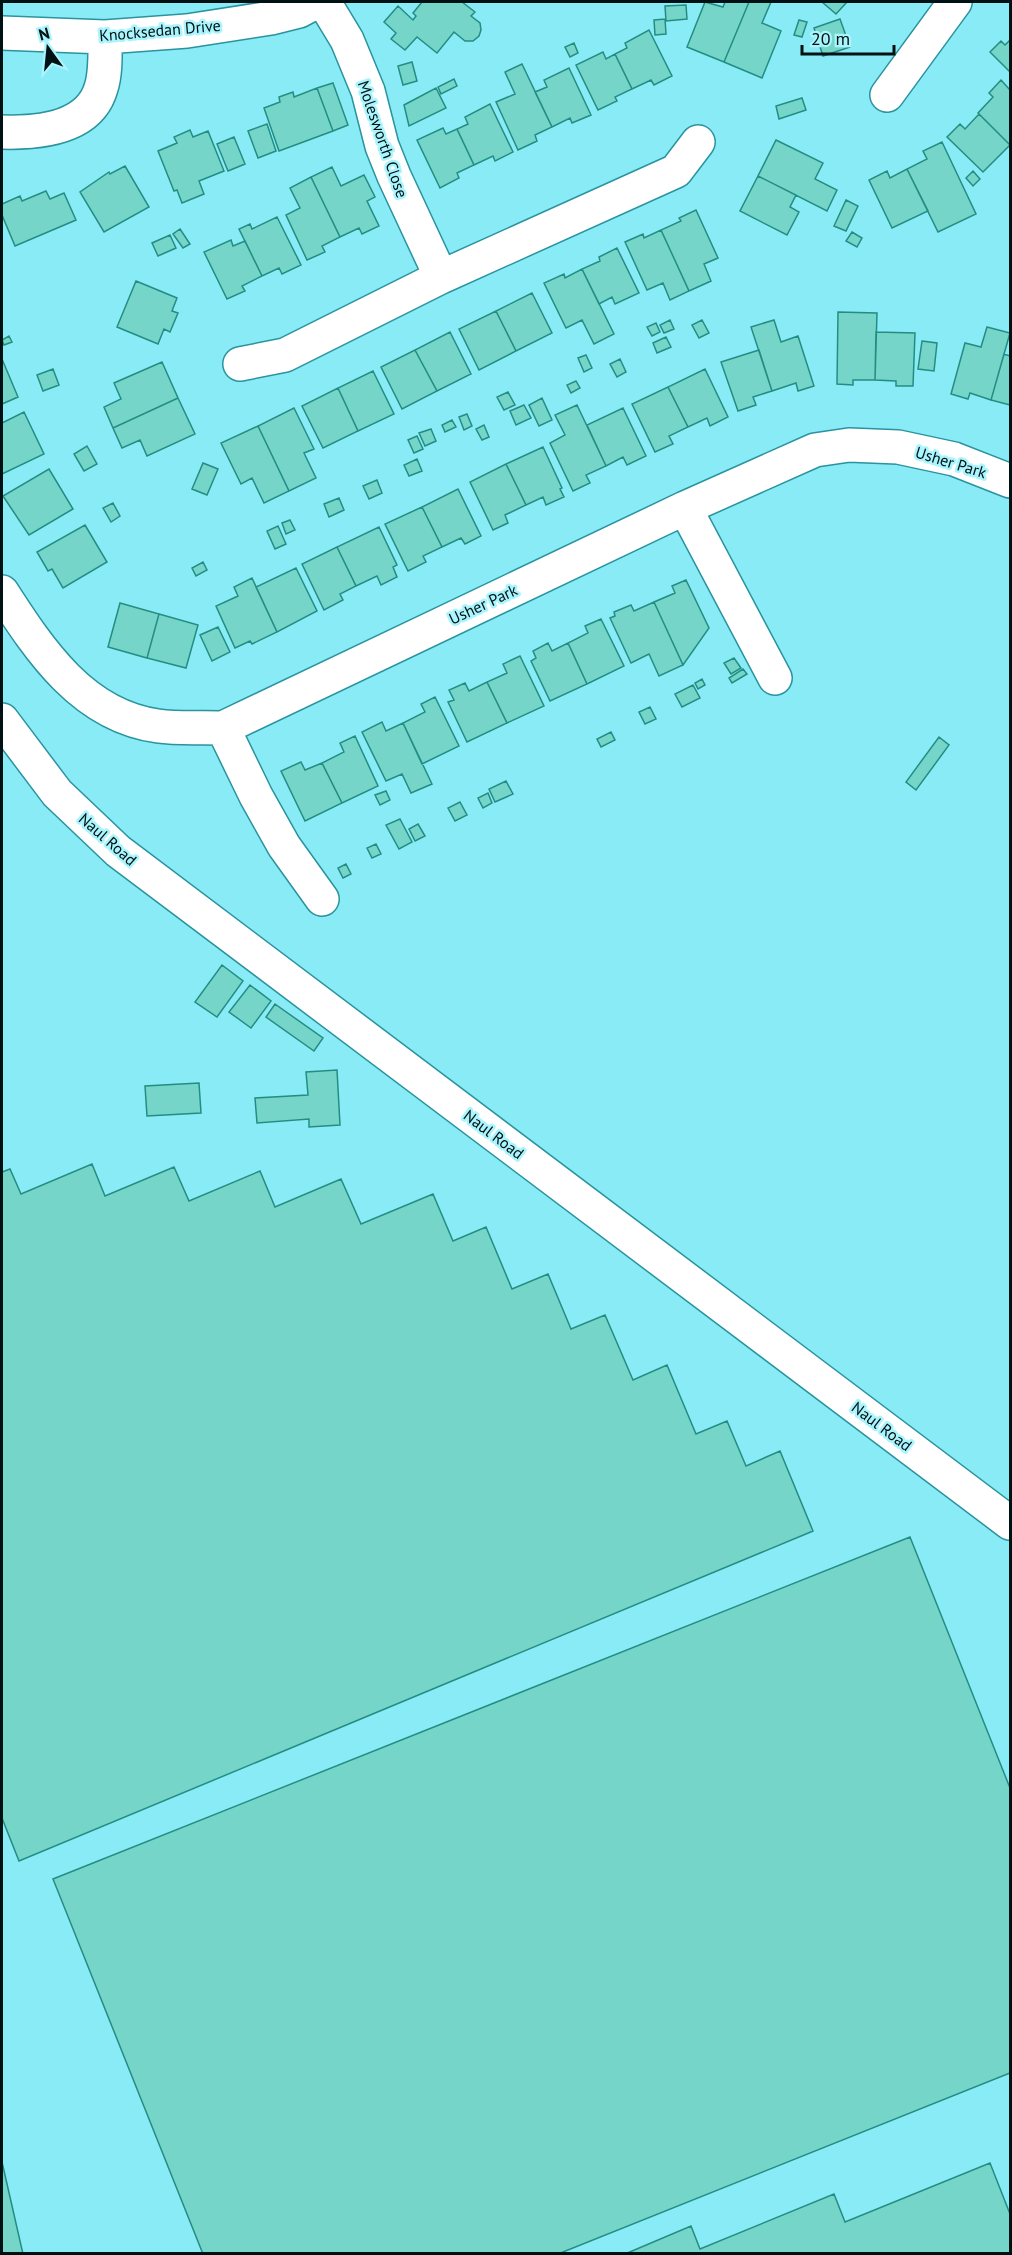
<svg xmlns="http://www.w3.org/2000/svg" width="1012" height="2255" font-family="'PT Sans',sans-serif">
<rect width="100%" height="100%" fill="#89ebf6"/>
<path fill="#75d5c9" stroke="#248d83" stroke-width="1.5" d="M422,2H462L475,12L471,16L480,23L481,30L479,36L473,41H465L454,32L437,53L417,37L405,50L391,39L396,33L384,22L398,6L413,20L416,16L413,13Z
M705,2L723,7L725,2H749L724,62L687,47Z
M749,2H771L762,23L781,31L762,78L724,62Z
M822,2H847L836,14Z
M686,5L687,19L666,21L665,6Z
M665,19L666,34L655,35L654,20Z
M840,19L850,47L823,56L814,28Z
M799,20L807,22L802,37L794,35Z
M649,30L672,76L654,85L651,80L632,89L615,54L627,48L625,43Z
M1010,40V72L990,52L1001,41L1005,45Z
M574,43L578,53L570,57L565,47Z
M603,52L606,59L615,54L632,89L615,97L617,101L598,110L576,65Z
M412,62L417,81L403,85L398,66Z
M522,64L552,127L535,135L537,141L518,150L496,102L515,94L505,72Z
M569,68L591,115L572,123L570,118L552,127L535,92L547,87L544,80Z
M454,79L457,86L441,94L438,87Z
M1001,80L1010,90V145L978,113L993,97L989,93Z
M333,83L348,125L333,131L317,88Z
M317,88L333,131L279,151L264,108L280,102L279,97L293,92L294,97Z
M436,88L446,108L409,126L404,105Z
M802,98L806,110L779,119L776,106Z
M490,104L513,152L495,161L493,156L474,165L457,129L468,124L465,117Z
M979,114L1010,145L983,172L947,137L960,124L965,129Z
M267,124L276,151L258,158L248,131Z
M443,128L446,134L457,129L474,165L457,173L459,178L440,188L417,140Z
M190,130L193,137L208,131L224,171L199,181L204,194L182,203L177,190L174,191L158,151L177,143L174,137Z
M234,137L245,164L228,171L217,144Z
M776,140L823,163L815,179L837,190L827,211L758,176Z
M942,142L976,214L938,232L907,169L927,159L923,151Z
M125,166L149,207L104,232L80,192L109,172L110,174Z
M332,167L341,186L364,175L375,197L367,201L379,226L362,234L359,228L340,237L311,177Z
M907,169L928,211L892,228L869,180L887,171L890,178Z
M973,171L980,179L973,186L966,178Z
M758,176L796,195L790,207L799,212L787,235L740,211Z
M311,177L340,237L322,246L325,252L307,260L286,215L300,208L290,188Z
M46,191L50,199L64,193L76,220L15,246L2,215V204L20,196L22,201Z
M846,200L858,206L846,231L834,226Z
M696,210L718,258L704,264L711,281L689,291L661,230L681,221L679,218Z
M277,217L301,265L282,274L279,268L262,276L239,229L250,224L252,229Z
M180,229L190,244L183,248L173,234Z
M661,230L689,291L670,300L663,283L647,290L625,242L643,234L644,238Z
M852,232L862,238L857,247L846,241Z
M170,235L176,248L158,256L152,243Z
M231,240L233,246L245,241L262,276L242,286L245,291L227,299L204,252Z
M617,248L639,293L615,304L612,297L599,304L582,269L600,261L599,257Z
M582,269L614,334L594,344L582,320L566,328L544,283L564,274L565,278Z
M136,281L177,298L172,311L178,313L170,332L164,329L158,344L117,327Z
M532,293L552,333L516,351L496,311Z
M496,311L516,351L479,370L459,329Z
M838,312L877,313L875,380H853V385L837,384Z
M670,320L674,329L664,333L660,325Z
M702,320L709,333L699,338L692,325Z
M774,320L781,342L798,336L814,386L798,391L796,383L772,391L751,327Z
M656,323L660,332L652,336L647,327Z
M987,327L1010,333L991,400L970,393L968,399L951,394L965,343L981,347Z
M450,332L471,374L437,391L415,350Z
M876,332L915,333L913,386H896V381L875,380Z
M9,336L12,342L4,345L2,340Z
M666,337L671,347L657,353L653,343Z
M922,341L937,343L934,371L918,369Z
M415,350L437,391L402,409L381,367Z
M759,350L772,391L753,397L756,405L738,411L721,362Z
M1004,354L1010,356V405L991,400Z
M586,355L592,368L584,372L578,358Z
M2,359L18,397L2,404Z
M620,359L626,372L617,377L610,364Z
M162,362L178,398L113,428L104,407L121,399L114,383Z
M53,369L59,385L43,391L37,375Z
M705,369L728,417L710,426L707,418L688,427L668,387Z
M373,371L394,414L358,431L338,388Z
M576,381L580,388L571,393L567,385Z
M668,387L688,427L669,436L673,444L655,452L632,404Z
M338,388L358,431L323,448L302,406Z
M508,392L515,405L504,410L497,397Z
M178,398L195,434L147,456L140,440L122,448L113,428Z
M542,398L552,420L539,426L529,405Z
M524,405L531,418L516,425L510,411Z
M577,405L606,466L586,475L590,483L573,491L550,443L565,435L555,415Z
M294,408L314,449L304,453L316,478L289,491L258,426Z
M623,408L646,456L627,465L623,457L606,466L587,425Z
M24,412L44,454L2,474V423Z
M467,414L472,426L464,430L459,417Z
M452,420L456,427L445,432L442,425Z
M484,425L489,437L482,440L476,429Z
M258,426L289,491L264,503L252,478L241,484L221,443Z
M431,429L436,441L425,446L419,433Z
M417,436L423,449L414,453L408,440Z
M87,446L97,464L84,471L74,454Z
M543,447L562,488L560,489L564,497L546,505L543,497L526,505L506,464Z
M417,459L422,471L409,476L404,465Z
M203,463L218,469L207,495L192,489Z
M506,464L526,505L505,515L508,523L493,530L470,482Z
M49,469L73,509L29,535L3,496Z
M377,480L382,493L369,499L363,486Z
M458,489L481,536L465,544L461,538L442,547L422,507Z
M339,498L344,510L329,517L324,504Z
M113,503L120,516L111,522L103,508Z
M422,507L442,547L423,556L426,562L408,571L385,524Z
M290,520L295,530L286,534L282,523Z
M85,525L107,562L63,588L52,569L48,571L37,552Z
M278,526L286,544L275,549L267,531Z
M379,527L397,565L393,567L397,577L381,585L377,576L356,586L337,547Z
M337,547L356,586L340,594L343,600L324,610L302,564Z
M203,562L207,570L196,576L192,568Z
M296,568L317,611L277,632L256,587Z
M252,578L277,632L252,644L250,641L235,648L216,606L238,596L234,587Z
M686,580L709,628L683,665L654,602L675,593L672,586Z
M654,602L683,665L659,676L649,654L631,663L610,618L615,616L614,612L631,605L634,611Z
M120,603L159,614L147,658L108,647Z
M159,614L198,625L186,668L147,658Z
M601,619L624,666L587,684L568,643L588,633L585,626Z
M218,627L230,652L212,661L200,635Z
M548,643L552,651L568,643L587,684L550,701L531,661L536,658L533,651Z
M520,656L544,706L507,723L487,682L507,673L503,664Z
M734,658L741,668L731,674L724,663Z
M743,669L747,674L732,683L729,678Z
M702,679L705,685L698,689L695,683Z
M487,682L507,723L467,742L448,702L454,700L449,690L465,683L469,691Z
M693,685L700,698L682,707L675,694Z
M435,697L459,746L422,764L403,723L425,712L421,704Z
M650,707L656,719L645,724L639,712Z
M382,722L386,731L403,723L432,784L411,793L402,774L386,781L362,732Z
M611,732L615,740L601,747L597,739Z
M355,736L378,786L342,803L322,763L344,752L340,743Z
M939,737L949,745L916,790L906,782Z
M301,762L305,770L322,763L342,803L305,821L281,771Z
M506,781L513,794L495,802L489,789Z
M386,791L390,800L380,805L375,795Z
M488,793L492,803L483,808L478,798Z
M460,802L467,815L455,821L448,808Z
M400,819L412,842L399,849L386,825Z
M418,824L425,836L415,841L409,829Z
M376,844L381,854L372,858L367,848Z
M346,864L351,874L343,878L338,868Z
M222,965L243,981L217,1017L195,1002Z
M250,985L271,1001L251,1028L229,1012Z
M275,1004L323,1038L314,1051L266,1017Z
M337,1070L340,1125L309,1127V1119L257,1123L255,1098L308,1095L306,1072Z
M199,1083L201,1113L147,1116L145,1086Z
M92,1164L105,1196L174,1167L189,1201L260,1171L275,1207L341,1179L361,1224L433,1194L453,1241L486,1227L512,1289L548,1274L571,1329L605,1315L633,1380L667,1365L696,1434L727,1421L746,1466L780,1451L813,1531L19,1861L2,1818V1172L10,1169L21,1194Z
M910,1537L1010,1788V2073L558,2254H203L53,1879Z
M2,2162L23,2254H2Z
M990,2163L1010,2214V2254H625L691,2226L700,2249L834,2194L845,2222Z"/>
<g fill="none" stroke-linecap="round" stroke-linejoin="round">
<defs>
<path id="minor" d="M324,2L347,40L368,91L382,146L394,176L441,277
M2,33L105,37L187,31L271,18L299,11L316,2
M887,95L955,2
M2,132C36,133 89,130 101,88C106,73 105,53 105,37
M240,364L285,355L441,277L676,171L698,142
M685,508L775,678
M2,592C40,651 83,716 158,726C179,729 201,727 223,728L685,508L815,450L849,445L898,447L954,459L1010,481
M223,728L256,796L284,846L322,899"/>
<path id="major" d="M2,720L57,793L118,851L1010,1523"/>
</defs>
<use href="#minor" stroke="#29939e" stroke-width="36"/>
<use href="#major" stroke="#29939e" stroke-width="36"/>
<use href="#minor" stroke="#fff" stroke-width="33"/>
<use href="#major" stroke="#fff" stroke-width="33"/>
</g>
<g text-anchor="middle" stroke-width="5" stroke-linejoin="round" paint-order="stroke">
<g font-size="16" fill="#001113" stroke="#aaf5fd">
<text transform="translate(160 30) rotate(-5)" y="6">Knocksedan Drive</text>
<text transform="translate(383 139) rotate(71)" y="6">Molesworth Close</text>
<text transform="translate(951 462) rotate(17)" y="6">Usher Park</text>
<text transform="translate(483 604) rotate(-25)" y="6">Usher Park</text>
<text transform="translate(108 839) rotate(41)" y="6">Naul Road</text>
<text transform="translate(494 1134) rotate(37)" y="6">Naul Road</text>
<text transform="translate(882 1426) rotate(37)" y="6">Naul Road</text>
</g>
</g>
<rect width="1012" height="2255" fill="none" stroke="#001113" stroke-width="6"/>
<g transform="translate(48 48) rotate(345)" stroke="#aaf5fd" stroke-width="4.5" paint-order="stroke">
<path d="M0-4.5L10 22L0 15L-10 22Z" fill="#001113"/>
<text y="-9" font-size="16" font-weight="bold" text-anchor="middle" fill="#001113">N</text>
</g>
<path d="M802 45v9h92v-9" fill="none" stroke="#001113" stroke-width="3"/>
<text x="811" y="45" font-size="18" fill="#001113" stroke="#aaf5fd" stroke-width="4.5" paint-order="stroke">20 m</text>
</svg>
